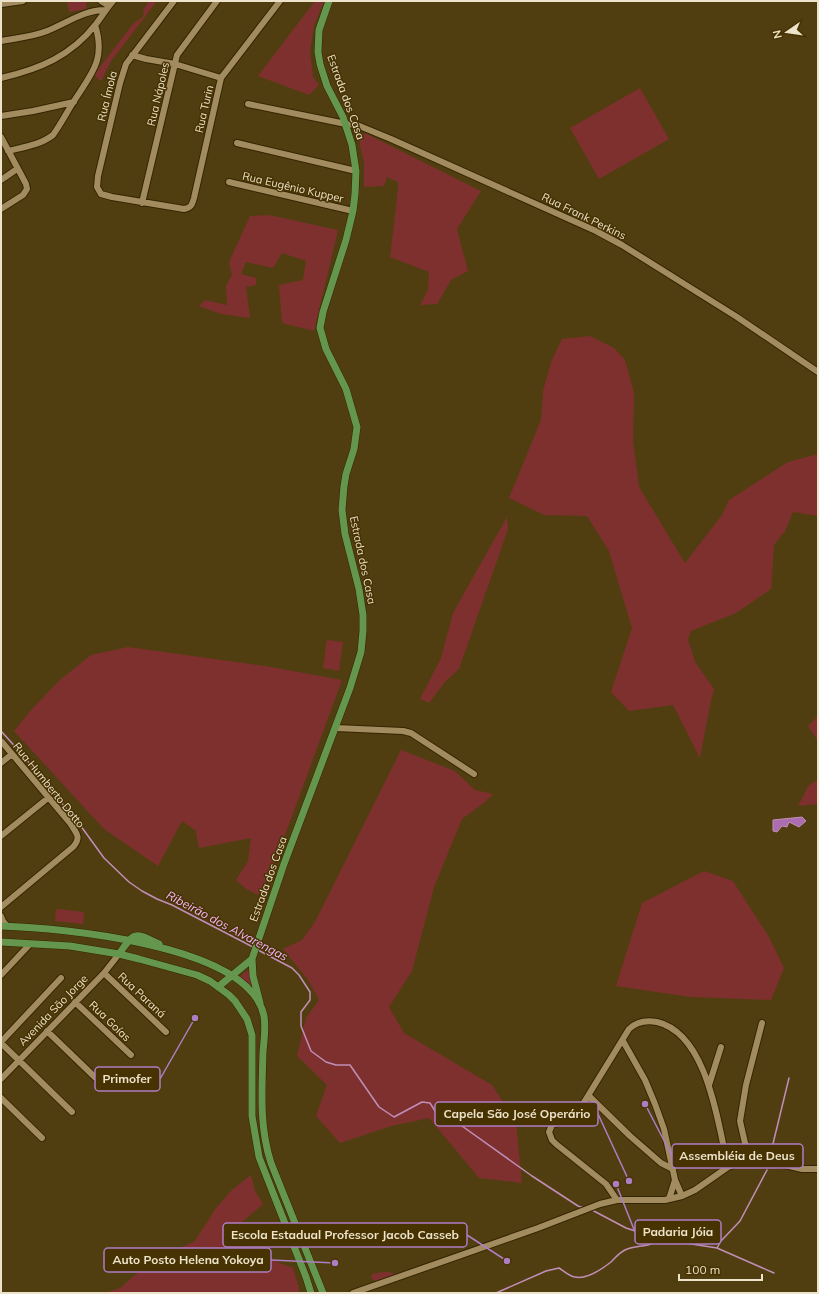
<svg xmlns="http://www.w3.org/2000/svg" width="819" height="1294" font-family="Mulish,sans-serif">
<rect width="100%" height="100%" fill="#513e10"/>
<path fill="#7e302e" d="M67,1H86L87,9L69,12Z
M149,1H157L111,61L101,81L94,75L133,24L144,16L143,10Z
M315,1H324L314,26L310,51L313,77L319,85L309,95L258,76Z
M640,88L669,139L599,179L570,128Z
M365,133L481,191L457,229L468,271L451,280L437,304L420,305L428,290L429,272L390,257L398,190V182L387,177L384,186L364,187V162L360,146V138Z
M269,215L338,230L314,331L282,323L279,285L303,280L306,261L282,253L273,268L246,262L241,274L256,278V285L246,287L250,318L221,314L199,306L205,300L227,305L226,286L232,275L229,262L250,216Z
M590,336L614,348L625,360L634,393L633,440L639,487L685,563L722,515L729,500L788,462L818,454V516L793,512L785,531L774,545L771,589L736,613L691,631L688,639L695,662L714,689L711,700L700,758L673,705L629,711L611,692L632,628L609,551L587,516L544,515L509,498L541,420L543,391L551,362L562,339Z
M507,517L508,529L459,669L444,683L429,703L420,699L441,658L453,613Z
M327,640L343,642L339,671L323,668Z
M128,647L265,666L342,680L270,876L258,895L245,888L236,880L248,861L251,838L199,848L196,831L182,821L158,866L104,829L14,731L31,710L60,680L91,655Z
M818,716V741L808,726Z
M401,750L455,771L475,790L493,794L485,802L462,819L434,887L412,971L389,1007L404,1033L492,1085L516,1122L522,1183L479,1178L429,1118L391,1126L340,1143L316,1116L327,1085L297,1056L306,1018L319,1000L308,980L283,949L302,940L315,922Z
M818,780V804L798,806L809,785Z
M704,871L733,881L769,937L784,968L771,1000L691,997L616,986L642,903Z
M56,909L84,912L83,924L55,921Z
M249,969L252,988L239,977Z
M251,1175L255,1191L263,1204L236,1227L240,1242L264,1257L293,1268L299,1288L298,1293H105L120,1288L149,1263L195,1241L216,1208L232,1190Z
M383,1272H389L398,1275L377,1282L371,1278L372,1274Z"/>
<path fill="#ac6cb0" stroke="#c08fb8" d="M802,817L806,821L799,827L789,822L787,827L782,826L777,832L773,831V820Z"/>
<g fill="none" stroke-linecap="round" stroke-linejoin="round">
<path stroke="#c08fb8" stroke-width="1.5" d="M1,731L21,753L83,829L104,858L129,882L142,891L157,899L172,905L253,947
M258,950L292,968L299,975L310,992V1000L301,1012V1026L311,1051L326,1062L336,1065H350L379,1107L394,1117L422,1102L430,1103L435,1111L455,1121L532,1176L578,1206L584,1208
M770,1156L789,1078
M592,1210L626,1228L660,1239L717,1248L774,1273
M717,1248L721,1241L740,1221L767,1170
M496,1293L546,1271L559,1268C564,1271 569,1276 575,1277C587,1280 602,1269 611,1262C616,1257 619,1253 625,1250C638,1244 647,1249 660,1239"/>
<defs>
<path id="minor" d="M101,1L109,6
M174,1L126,64L120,83L98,176L97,187L101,194L112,197L184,209C191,208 192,205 194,198L221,78L280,1
M1,4L23,1
M1,41C16,38 32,37 47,31C67,23 84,10 105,10
M132,55L146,59L175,64L221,78
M1,78C40,69 71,56 96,24C102,16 107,8 113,1
M248,104L346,124L357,125L391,139L596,231L622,245L737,317L818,372
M1,116L33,111L74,102
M1,137L26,184L27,189L23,195L1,209
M237,143L356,171
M8,151C24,147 40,145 53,135C61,124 67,112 74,101C92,73 106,59 95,25
M1,180L17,169
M229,182L353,211
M142,203L177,55L217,1
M336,728L403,731L411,733L474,774
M1,763L12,754
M1,836L48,798
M1,907L73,847C82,837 76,833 70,823L2,742
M1,916L3,921L7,926
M104,973L166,1032
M1,975L30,944
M75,1002L131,1055
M47,1031L103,1085
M623,1041L645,1080L655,1104L664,1129L675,1180L682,1196
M1,1042L61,978
M1,1043L72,1112
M1,1079L104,973L119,954
M709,1085L721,1047
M589,1096L630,1136L661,1163L673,1169
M1,1098L42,1138
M754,1160L745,1143L740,1121L746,1085L762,1023
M669,1199L675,1180
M617,1200L606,1184L556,1144L552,1140L549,1132L552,1125L571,1118L578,1112L629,1029C637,1021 646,1020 657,1022C708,1034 718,1125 728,1167
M353,1293L538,1228L600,1204L617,1200H665L682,1196L695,1190L728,1167L744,1161L754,1160H764L802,1169H818"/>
<path id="major" d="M1,926C60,928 250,944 264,1016C266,1028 264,1040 263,1052C262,1090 259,1126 271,1163L323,1293
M1,942L70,946L119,954L139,959L197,975L210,981L229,995L235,1001L247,1019L252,1035V1116L259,1157L306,1277L311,1293
M119,954C135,931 134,932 159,944
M218,987L252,959
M260,1003L253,976L252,959L284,864L350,688L361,652L363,631V615L359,589L345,534L342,510L344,486L346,474L354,449L357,427L346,389L326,349L320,328L323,312L346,240L353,211L355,194L356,171L352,145L343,117L327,86L320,64L318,52L319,30L329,1"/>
</defs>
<use href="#minor" stroke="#342502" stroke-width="8"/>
<use href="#major" stroke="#342502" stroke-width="8"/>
<use href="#minor" stroke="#a28c5f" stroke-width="6"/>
<use href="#major" stroke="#64974d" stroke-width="7"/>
</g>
<g text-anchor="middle" stroke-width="3" stroke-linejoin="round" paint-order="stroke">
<g font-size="11" fill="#ede2ca" stroke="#473302">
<text transform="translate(158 94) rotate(-77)" y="4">Rua Nápoles</text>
<text transform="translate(107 96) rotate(-76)" y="4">Rua Ímola</text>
<text transform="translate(346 97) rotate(70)" y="4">Estrada dos Casa</text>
<text transform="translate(204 109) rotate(-77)" y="4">Rua Turin</text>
<text transform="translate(293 187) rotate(13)" y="4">Rua Eugênio Kupper</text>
<text transform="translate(584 216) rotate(26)" y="4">Rua Frank Perkins</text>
<text transform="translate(363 560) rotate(78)" y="4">Estrada dos Casa</text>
<text transform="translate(49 785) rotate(51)" y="4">Rua Humberto Dotto</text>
<text transform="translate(268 879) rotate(-70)" y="4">Estrada dos Casa</text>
<text transform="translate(142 995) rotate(43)" y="4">Rua Paraná</text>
<text transform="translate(53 1010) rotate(-46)" y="4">Avenida São Jorge</text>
<text transform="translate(110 1021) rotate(44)" y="4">Rua Goías</text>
</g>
<g font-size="12" font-style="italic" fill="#f7b3fc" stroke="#473302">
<text transform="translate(227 926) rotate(28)" y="4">Ribeirão dos Alvarengas</text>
</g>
</g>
<path fill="none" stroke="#ae7ec4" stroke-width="1.5" d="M195 1018L160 1079M629 1181L598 1114M645 1104L672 1156M616 1184L635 1232M507 1261L467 1235M335 1263L271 1260"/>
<g fill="#ae7ec4" stroke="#473302" stroke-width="1.5">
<circle cx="195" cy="1018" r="4"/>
<circle cx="629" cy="1181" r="4"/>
<circle cx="645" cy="1104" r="4"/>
<circle cx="616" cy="1184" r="4"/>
<circle cx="507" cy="1261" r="4"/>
<circle cx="335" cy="1263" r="4"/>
</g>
<g fill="#473302" stroke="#ae7ec4" stroke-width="1.5">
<rect x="95" y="1067" width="65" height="24" rx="4"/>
<rect x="435" y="1102" width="163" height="24" rx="4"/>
<rect x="672" y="1144" width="131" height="24" rx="4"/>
<rect x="635" y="1220" width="86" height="24" rx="4"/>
<rect x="223" y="1223" width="244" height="24" rx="4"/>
<rect x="104" y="1248" width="167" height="24" rx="4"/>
</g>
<g font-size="12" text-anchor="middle" font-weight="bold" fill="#ede2ca">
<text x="127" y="1083">Primofer</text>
<text x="517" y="1118">Capela São José Operário</text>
<text x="737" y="1160">Assembléia de Deus</text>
<text x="678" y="1236">Padaria Jóia</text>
<text x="345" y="1239">Escola Estadual Professor Jacob Casseb</text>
<text x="188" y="1264">Auto Posto Helena Yokoya</text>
</g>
<rect width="819" height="1294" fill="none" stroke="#ede2ca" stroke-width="4"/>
<g transform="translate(787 32) rotate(257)" stroke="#473302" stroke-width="3" paint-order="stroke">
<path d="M0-3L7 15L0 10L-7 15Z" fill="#ede2ca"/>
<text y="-6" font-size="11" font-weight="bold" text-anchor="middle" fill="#ede2ca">N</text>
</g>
<path d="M679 1274v6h83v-6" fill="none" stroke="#ede2ca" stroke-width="2"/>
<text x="685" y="1274" font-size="12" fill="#ede2ca" stroke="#473302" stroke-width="3" paint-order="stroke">100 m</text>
</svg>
